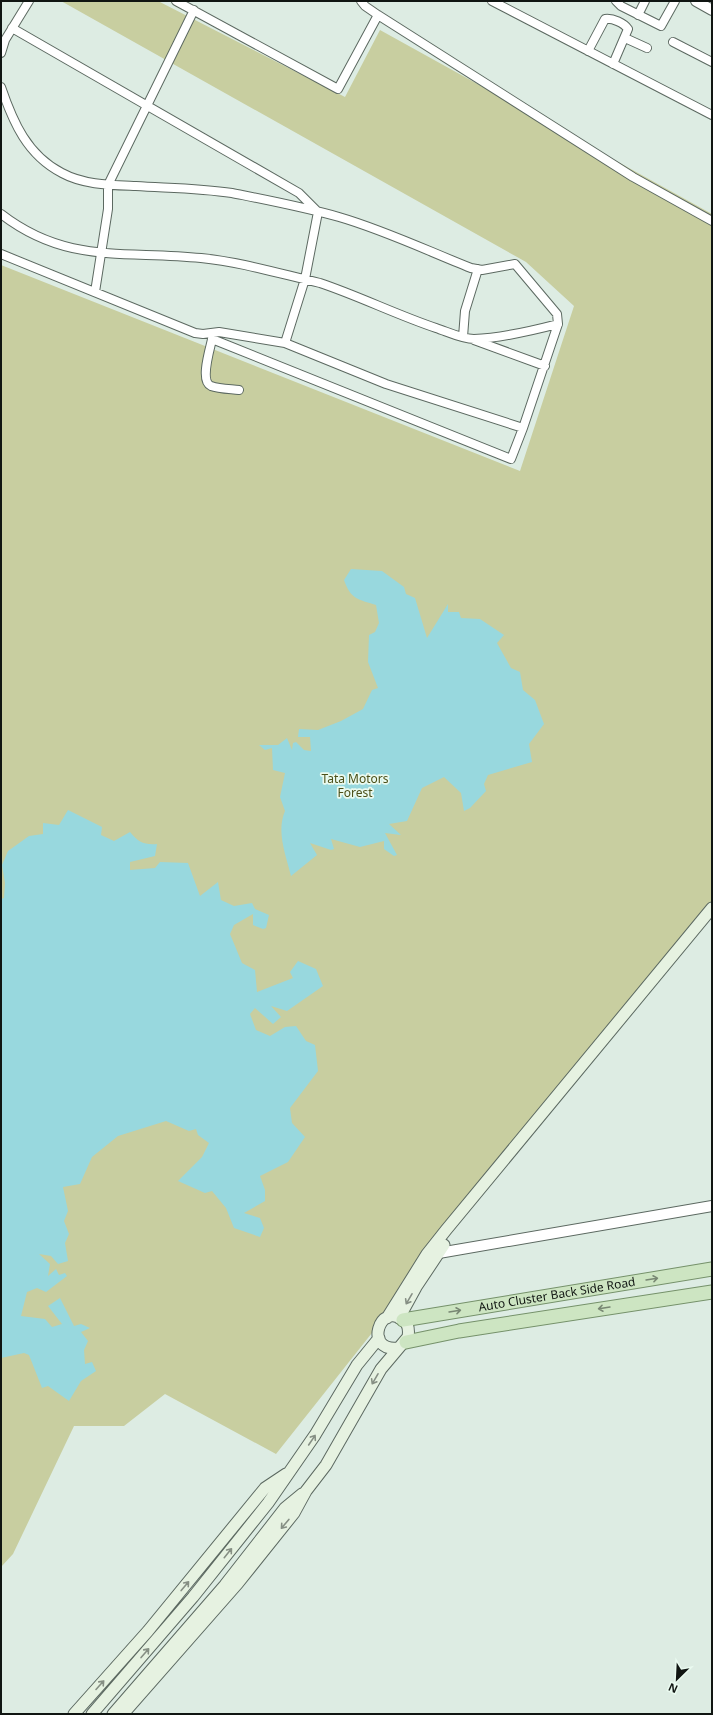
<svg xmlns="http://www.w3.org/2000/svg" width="713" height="1715" font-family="'Noto Sans',sans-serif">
<rect width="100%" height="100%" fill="#ddece3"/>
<path fill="#c8cea0" d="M61,1H158L345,97L380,30L712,214V904L276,1454L165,1394L124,1426H74L13,1554L1,1567V265L520,471L574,306L526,262Z"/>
<path fill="#98d8de" d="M351,569L382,571L404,587L406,594L415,598L427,638L448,604V612H459L461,618L480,619L504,635L497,643L511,668L520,672L523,690L535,700L544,724L529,744L532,762L488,775L484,784L486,791L470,808L464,811L461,793L444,777L422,788L407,821L389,824L401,835L385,833L397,855L394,856L384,849V841L360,847L331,839L334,849L331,850L310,843L317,855L291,876C286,855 276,832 285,811L280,797L285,773L273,770L272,748L265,750L259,745H278L287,738L292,750L293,743L296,742L304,750L311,751L310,737H298L299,729L318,730L341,721L363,709L372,690L378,688L368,662L369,635L375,632L379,623L376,605C358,599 351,600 344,580Z
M68,810L102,827L101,835L114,841L130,832C138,842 144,845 157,844L155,856L130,862V870L155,868L160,862L188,863L200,896L218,882L221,900L234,906L252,903L255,909L269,915L266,928L263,929L253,925V914L234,925L230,934L242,963L255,970L257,992L293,978L290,972L298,961L316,969L323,986L287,1011L271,1006L281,1017L273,1024L255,1008L250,1014L256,1030L270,1036L285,1027L296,1026L306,1041L315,1045L318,1071L290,1108L292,1123L305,1137L288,1162L260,1176L265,1190V1201L244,1213L260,1218L264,1228L260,1237L234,1228L226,1208L212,1191L205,1193L178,1181L202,1157L209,1143L198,1135L196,1129L189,1131L166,1121L118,1136L92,1157L80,1184L63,1187L68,1211L64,1221L69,1234L65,1243L68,1261L58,1264L51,1256L39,1254L50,1264L48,1276L56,1269L59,1275L65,1273L67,1276L46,1292L37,1288L27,1292L21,1316L45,1319L52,1327L62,1324L48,1306L60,1298L74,1326L81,1324L90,1328L81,1332L88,1341L84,1350L85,1364L92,1362L96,1371L81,1381L69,1401L48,1386L42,1388L29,1355L24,1353L1,1358V899L4,898L5,883L2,865L8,851L29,836L43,834V823L59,825Z"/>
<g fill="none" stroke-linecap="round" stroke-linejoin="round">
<defs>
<path id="minor" d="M176,1L338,89L378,15
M361,1L365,6L378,15L633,177L712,221
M492,1L712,115
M616,1L621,6L661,26L675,1
M638,15L645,1
M12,28L299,193L318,212L305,279L285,343
M625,38L647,48
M673,42L712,62
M588,51L605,19C613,18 624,23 628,29L613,64
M1,53L5,40L29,1
M1,87C13,122 27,155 62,173C84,185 111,185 136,186C168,188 200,188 232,193C267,200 304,207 339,217C384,230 428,251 471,268L482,270L515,264L557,314L558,324L523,428L511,459L212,339
M1,214C67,265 125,250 201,258C241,262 281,274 320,283C359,296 397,315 436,328C448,332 462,339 474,339C502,338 531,331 558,324
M1,254L195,333L203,334L219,332L285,343L386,384L523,428
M95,292L108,209V185L194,10
M213,335C211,346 199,381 211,386C219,389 231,389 239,390
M463,337L465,311L478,269
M474,340L545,366"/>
<path id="tertiary" d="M696,1L712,10
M433,1254L712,1206"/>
<path id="secondary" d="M387,1318L427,1254L446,1230L712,908
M399,1318L416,1287L444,1245
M74,1714L148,1631L265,1488L286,1474
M92,1714L193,1597L268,1503L315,1435L357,1365L379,1338
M113,1714L225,1585L285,1508L302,1494
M123,1714L238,1583L294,1513L306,1491L326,1465L381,1369L408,1337C409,1331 409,1324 403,1320C380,1301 363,1352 398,1348"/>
<g id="primary">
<path id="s1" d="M403,1320L712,1269"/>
<path d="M406,1342L459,1331L712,1292"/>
</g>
</defs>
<use href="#minor" stroke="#5c6961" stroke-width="10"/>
<use href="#tertiary" stroke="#5c6961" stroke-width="12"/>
<use href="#secondary" stroke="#5c6961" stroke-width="13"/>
<use href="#primary" stroke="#75916a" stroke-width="15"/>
<use href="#minor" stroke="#fff" stroke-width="8"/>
<use href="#tertiary" stroke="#fff" stroke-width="10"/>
<use href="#secondary" stroke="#e6f2e1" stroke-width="11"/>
<use href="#primary" stroke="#cde5c2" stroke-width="13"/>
</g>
<defs><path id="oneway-shaft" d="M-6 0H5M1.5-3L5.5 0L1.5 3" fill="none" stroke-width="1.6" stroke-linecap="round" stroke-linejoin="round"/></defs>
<g stroke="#788773">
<use href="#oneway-shaft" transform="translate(652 1279) rotate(-9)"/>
<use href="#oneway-shaft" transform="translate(604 1308) rotate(171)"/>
<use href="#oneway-shaft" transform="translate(455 1311) rotate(-9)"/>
</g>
<g stroke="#868f84">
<use href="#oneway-shaft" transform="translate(409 1299) rotate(120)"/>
<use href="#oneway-shaft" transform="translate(375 1379) rotate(120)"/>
<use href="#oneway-shaft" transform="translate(312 1440) rotate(-56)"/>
<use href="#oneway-shaft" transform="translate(285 1524) rotate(130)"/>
<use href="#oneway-shaft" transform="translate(228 1553) rotate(-51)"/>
<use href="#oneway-shaft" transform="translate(185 1586) rotate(-50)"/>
<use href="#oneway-shaft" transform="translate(145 1653) rotate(-49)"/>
<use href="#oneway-shaft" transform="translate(100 1685) rotate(-48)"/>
</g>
<g text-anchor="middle" stroke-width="3.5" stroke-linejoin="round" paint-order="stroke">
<g font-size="12" fill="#4b5019" stroke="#eafaf0">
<text x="355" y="783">Tata Motors<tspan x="355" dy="14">Forest</tspan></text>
</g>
<g font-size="12" fill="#101512" stroke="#eafaf0">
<text dy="4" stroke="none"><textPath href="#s1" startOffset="156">Auto Cluster Back Side Road</textPath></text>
</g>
</g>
<rect width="713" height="1715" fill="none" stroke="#101512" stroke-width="4"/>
<g transform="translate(677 1679) rotate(204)" stroke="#eafaf0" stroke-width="3" paint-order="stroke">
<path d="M0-3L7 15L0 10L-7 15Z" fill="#101512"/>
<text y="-6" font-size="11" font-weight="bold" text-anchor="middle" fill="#101512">N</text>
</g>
</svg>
